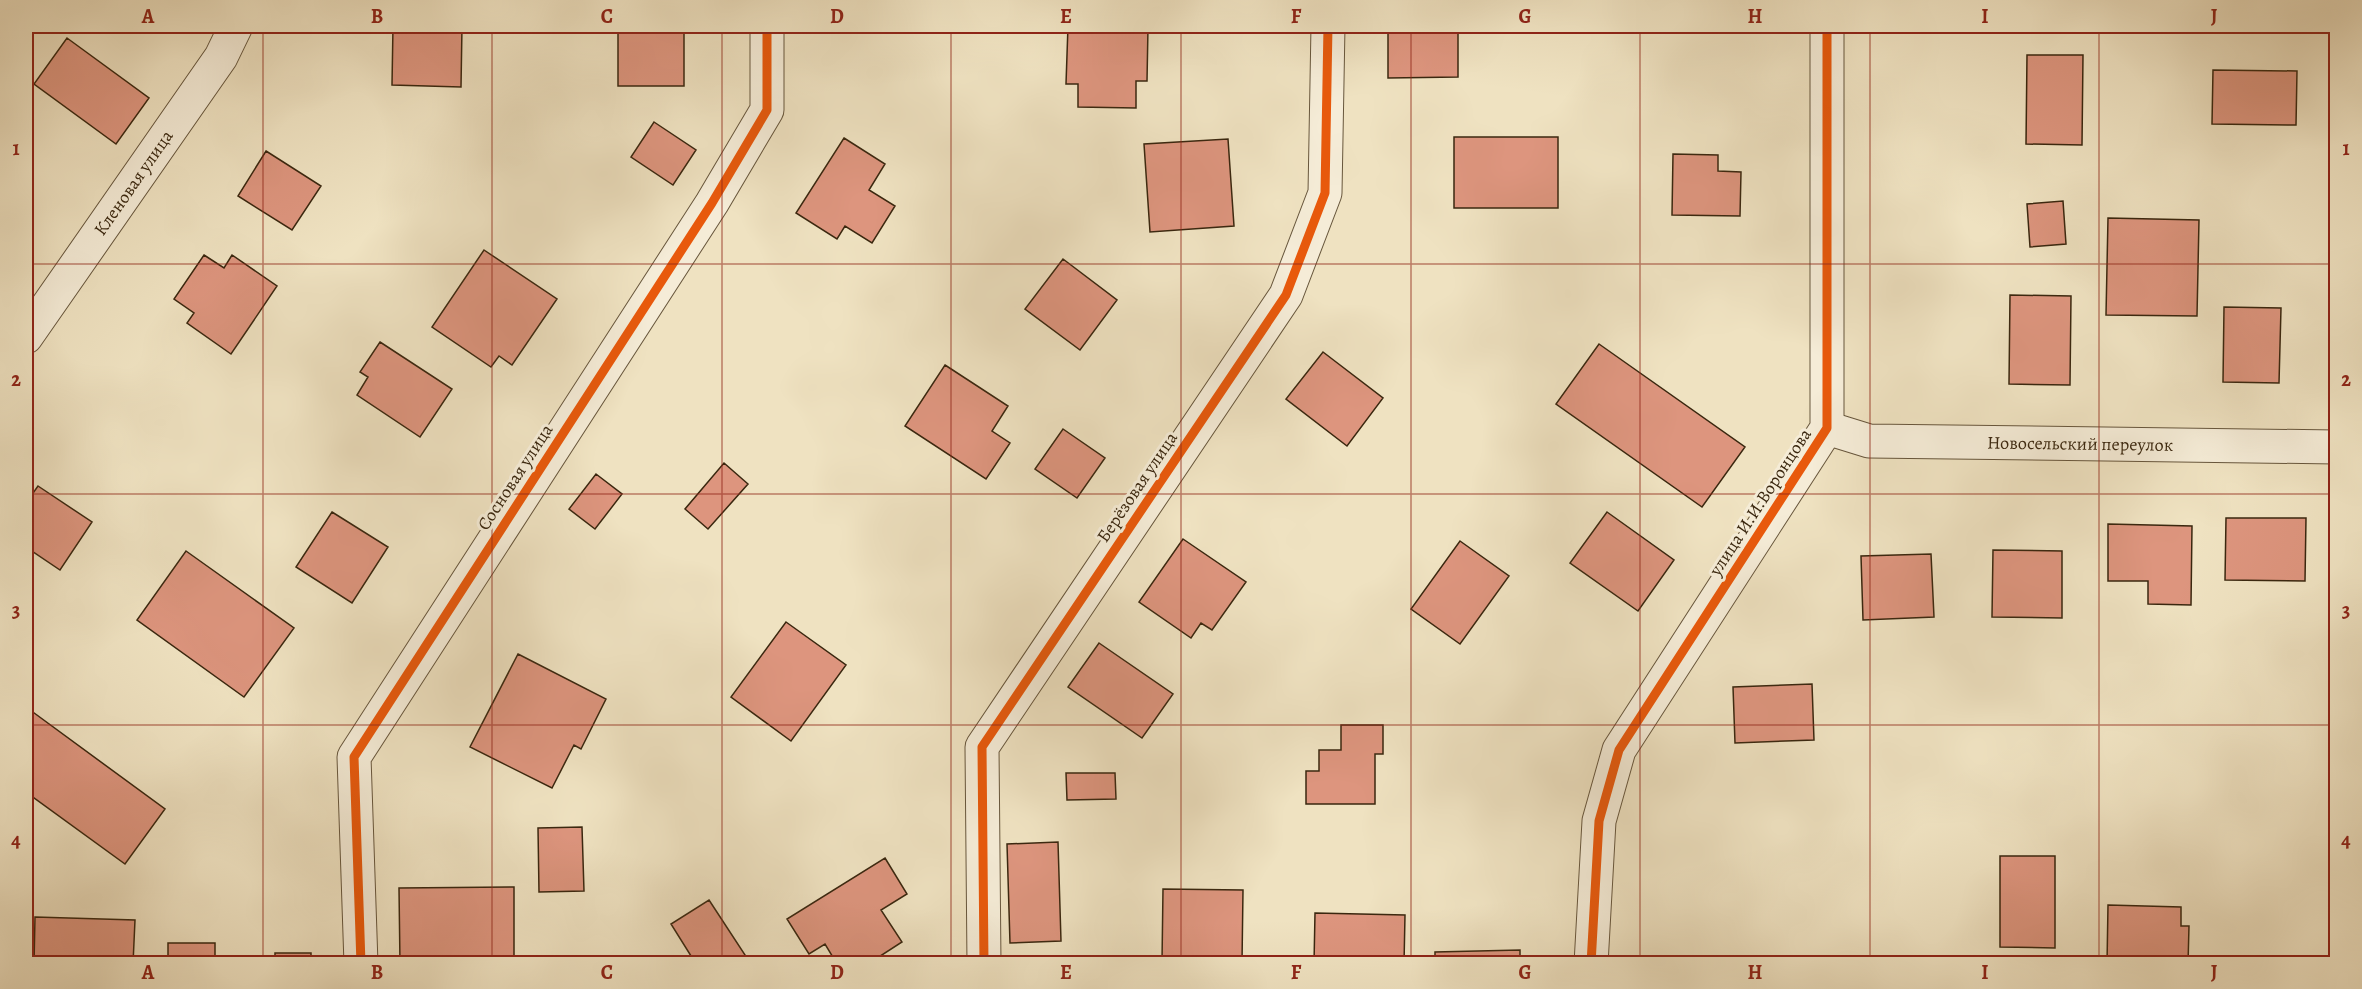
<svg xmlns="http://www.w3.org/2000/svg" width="2362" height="989" font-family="Alegreya,serif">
<rect width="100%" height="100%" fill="#efe2c1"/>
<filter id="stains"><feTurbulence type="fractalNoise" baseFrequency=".00333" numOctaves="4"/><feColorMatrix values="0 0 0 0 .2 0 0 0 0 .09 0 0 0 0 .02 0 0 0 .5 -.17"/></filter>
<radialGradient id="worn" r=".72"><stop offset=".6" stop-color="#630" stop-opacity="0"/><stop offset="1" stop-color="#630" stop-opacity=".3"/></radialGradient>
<path fill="#dd957e" stroke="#3a270f" stroke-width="1.5" d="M393,26H462L461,87L392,85Z
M618,26H684V86H618Z
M1068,26L1148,27L1147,81H1136V108L1078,107V84H1066Z
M1388,26H1458V77L1388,78Z
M67,38L149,98L116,144L34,84Z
M2027,55H2083L2082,145L2026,144Z
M2213,70L2297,71L2296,125L2212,124Z
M654,122L696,150L673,185L631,157Z
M1454,137H1558V208H1454Z
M844,138L885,164L869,190L895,206L872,243L845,226L837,239L796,213Z
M1228,139L1234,226L1150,232L1144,144Z
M266,151L321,186L292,230L238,196Z
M1673,154L1718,155V171L1741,172L1740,216L1672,215Z
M2063,201L2066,244L2030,247L2027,204Z
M2108,218L2199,220L2197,316L2106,315Z
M484,250L557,299L512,365L499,356L491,367L432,327Z
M204,255L224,268L232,255L277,286L231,354L187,323L194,313L174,299Z
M1063,259L1117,300L1080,350L1025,309Z
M2336,267V330H2335Z
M2010,295L2071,296L2070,385L2009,384Z
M2224,307L2281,308L2279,383L2223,382Z
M380,342L452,389L420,437L357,395L368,377L360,372Z
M1599,344L1745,447L1702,507L1556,404Z
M1323,352L1383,398L1347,446L1286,399Z
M945,365L1008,406L992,431L1010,443L986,479L905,426Z
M1063,429L1105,458L1077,498L1035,469Z
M724,463L748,484L708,529L685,509Z
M596,474L622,494L595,529L569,509Z
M38,486L92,522L60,570L26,547V503Z
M332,512L388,547L352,603L296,567Z
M1607,512L1674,560L1638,611L1570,563Z
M2226,518H2306L2305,581L2225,580Z
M2108,524L2192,526L2191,605L2148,604V581H2108Z
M1183,539L1246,582L1212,630L1201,623L1191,638L1139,602Z
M1460,541L1509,576L1460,644L1411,609Z
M1993,550L2062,551V618L1992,617Z
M186,551L294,628L244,697L137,620Z
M1931,554L1934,617L1863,620L1861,556Z
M786,622L846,665L791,741L731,697Z
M1099,643L1173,694L1142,738L1068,687Z
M518,654L606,699L581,749L574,745L552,788L470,747Z
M1812,684L1814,740L1735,743L1733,687Z
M26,707L165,809L125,864L26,792Z
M1341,725H1383V754H1375V804H1306V771H1319V750H1341Z
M1066,773H1115L1116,799L1067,800Z
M582,827L584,891L539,892L538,828Z
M1058,842L1061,941L1010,943L1007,844Z
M2000,856H2055V948L2000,947Z
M885,858L907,894L881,910L902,942L868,964H837L825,944L809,954L787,919Z
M2331,865H2336V937H2330Z
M514,887V964H400L399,888Z
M1163,889L1243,890L1242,963L1162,962Z
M709,900L749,961L745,964H696L671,924Z
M2108,905L2181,907V926H2189L2188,964H2107Z
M1315,913L1405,915L1404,964H1314Z
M35,917L135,920L133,964H34Z
M168,943H215V964H168Z
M1520,950V964H1435V952Z
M275,953H311V964H275Z"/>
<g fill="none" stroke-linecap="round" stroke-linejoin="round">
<defs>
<g id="street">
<path id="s1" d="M26,337L221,57L236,26"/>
<path id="s2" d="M1827,428L1869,441L2336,447"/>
<path d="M361,964L354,757L712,203L767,110V26"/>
<path d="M984,964L982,747L1286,295L1325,193L1328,26"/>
<path d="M1591,964L1599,821L1619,750L1827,428V26"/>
</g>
</defs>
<use href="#street" stroke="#67563c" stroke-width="35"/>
<use href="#street" stroke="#f5ecd7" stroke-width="33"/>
<defs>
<path id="cycleway" d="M361,964L354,757L712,203L767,110V26
M984,964L982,747L1286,295L1325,193L1328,26
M1591,964L1599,821L1619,750L1827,428V26"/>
</defs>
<use href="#cycleway" stroke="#f5ecd7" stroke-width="13"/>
<use href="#cycleway" stroke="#e8590c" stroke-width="9"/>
</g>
<path fill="none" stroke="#8f2418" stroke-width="1.5" stroke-opacity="0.55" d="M263,26V964M492,26V964M722,26V964M951,26V964M1181,26V964M1411,26V964M1640,26V964M1870,26V964M2099,26V964M26,264H2336M26,494H2336M26,725H2336"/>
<g text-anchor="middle" stroke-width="6" stroke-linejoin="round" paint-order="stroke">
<g font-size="18" fill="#3a270f" stroke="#f5ecd7">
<text dy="6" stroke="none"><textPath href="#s1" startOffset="188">Кленовая улица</textPath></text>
<text dy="6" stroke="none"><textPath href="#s2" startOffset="255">Новосельский переулок</textPath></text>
<text transform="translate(515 477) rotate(-57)" y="6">Сосновая улица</text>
<text transform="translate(1137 487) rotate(-56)" y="6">Берёзовая улица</text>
<text transform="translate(1760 502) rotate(-57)" y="6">улица И.И.Воронцова</text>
</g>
</g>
<rect width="2362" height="989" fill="none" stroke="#efe2c1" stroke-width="66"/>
<rect x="33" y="33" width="2296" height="923" fill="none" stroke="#8f2418" stroke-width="2"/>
<g font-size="20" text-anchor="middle" font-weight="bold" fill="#8f2418">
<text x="148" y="23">A</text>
<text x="377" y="23">B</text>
<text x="607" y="23">C</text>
<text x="837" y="23">D</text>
<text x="1066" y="23">E</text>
<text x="1296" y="23">F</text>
<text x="1525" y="23">G</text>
<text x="1755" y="23">H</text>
<text x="1985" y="23">I</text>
<text x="2214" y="23">J</text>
<text x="16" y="155">1</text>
<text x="2346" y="155">1</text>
<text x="16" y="386">2</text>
<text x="2346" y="386">2</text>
<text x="16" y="617">3</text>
<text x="2346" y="617">3</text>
<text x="16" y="847">4</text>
<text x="2346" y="847">4</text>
<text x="148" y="979">A</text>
<text x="377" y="979">B</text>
<text x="607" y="979">C</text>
<text x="837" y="979">D</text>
<text x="1066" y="979">E</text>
<text x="1296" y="979">F</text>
<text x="1525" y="979">G</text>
<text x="1755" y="979">H</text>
<text x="1985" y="979">I</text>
<text x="2214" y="979">J</text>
</g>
<rect width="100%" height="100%" filter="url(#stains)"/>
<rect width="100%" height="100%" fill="url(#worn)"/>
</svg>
